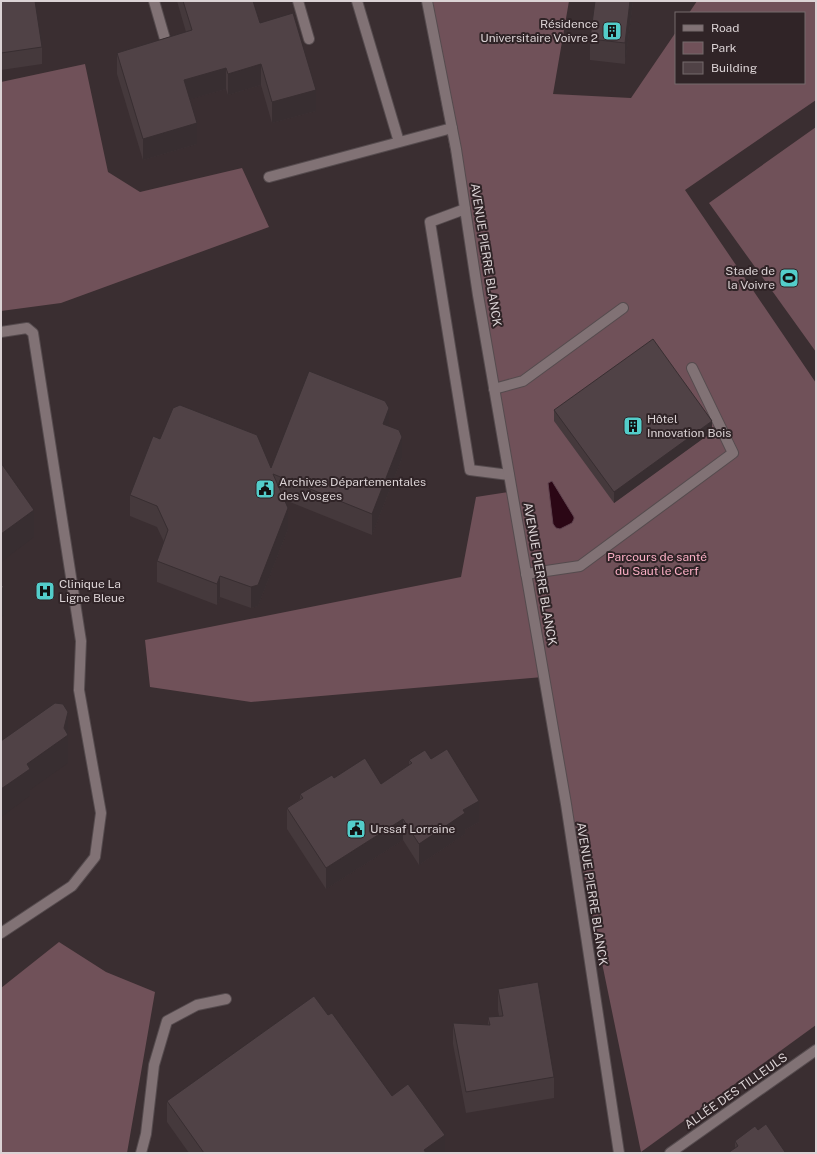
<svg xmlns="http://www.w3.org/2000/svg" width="817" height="1154" font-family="'Public Sans',sans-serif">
<rect width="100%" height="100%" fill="#3a2e31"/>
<path fill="#705159" d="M422,1H569L553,94L631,98L676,32V83H804V13H689L697,1H816V100L685,190L816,383V1025L641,1152L543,677L251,702L150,687L145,640L461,577L476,497L515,491Z
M85,64L108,172L140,192L242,168L269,227L61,303L1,311V82Z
M816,127V352L709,203Z
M59,942L106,972L155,992L127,1153H1V988Z"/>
<path fill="#2b0715" stroke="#60444f" d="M552,481L574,517V519L572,523L560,529L556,528L553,524L548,483Z"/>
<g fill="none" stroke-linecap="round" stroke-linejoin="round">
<defs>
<path id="lane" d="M154,1L167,46
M298,1L309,39
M357,1L399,142
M269,177L452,128
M465,209L430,222L470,470L509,475
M1,332L27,328L33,333L81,641L79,690L101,813L95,857L72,886L1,933
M494,389L523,381L623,308
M526,574L580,566L733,453L692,368
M141,1153L146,1134L154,1065L167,1021L197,1005L226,999"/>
<path id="street" d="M670,1153L816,1050"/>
<path id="secondary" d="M427,1L456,149L478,295L566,804L619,1153"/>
</defs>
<use href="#lane" stroke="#554b4e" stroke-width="12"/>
<use href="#street" stroke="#554b4e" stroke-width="12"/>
<use href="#secondary" stroke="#554b4e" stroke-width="12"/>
<use href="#lane" stroke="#817275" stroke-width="10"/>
<use href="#street" stroke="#817275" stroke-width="10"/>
<use href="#secondary" stroke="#817275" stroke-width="10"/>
</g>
<path fill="#45393c" d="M1,1L42,47V64L1,70Z
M177,1H253L260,23L316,111L272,123L261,85L228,95L226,89L190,99L197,144L143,160L117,74V53L186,32Z
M595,1H633L625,64L590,60V39Z
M554,410L712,432L614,503L554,421Z
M389,426L402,458L372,535L285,500L288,529L258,606L251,608L220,597L217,605L157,582V561L164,542L157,527L130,516V495L160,439L271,468Z
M431,759L479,822L465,830V834L419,865L403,840L326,889L287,829V808L300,799V794L334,778L381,784L409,765V760Z
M498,989L554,1077V1098L466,1113L453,1044V1023L488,1025V1017L499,1016L498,1010Z
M328,1015L392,1096L445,1153H189L167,1122V1101Z
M735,1141L785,1153L735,1148Z"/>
<path fill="#382e31" d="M630,1H633L625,64V43Z
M261,64V85L228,95V74Z
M226,68V89L184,101V80Z
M316,90V111L272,123V102Z
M197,123V144L143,160V139Z
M389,408V429L383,424Z
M712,421V432L614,503V492Z
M402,437V458L372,535V514Z
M288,508V529L258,606L251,608V587Z
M34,510V537L1,562V534Z
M220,576V597L217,605V584Z
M4,587V615L1,617V589Z
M68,712V763L30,790V796L1,817V789L64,728Z
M479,801V822L465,830V834L419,865V844L463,810Z
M403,819V840L326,889V868Z
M445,1135V1153H424V1150Z"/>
<path fill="#504246" stroke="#382e31" d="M1,1H35L42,47L1,53Z
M183,1H253L260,23L293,13L316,90L272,102L261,64L228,74L226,68L184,80L197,123L143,139L117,53L192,30Z
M595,1H630L625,43L590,39Z
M653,339L712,421L614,492L554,410Z
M309,371L385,401L389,408L383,424L399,430L402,437L372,514L273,474L288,508L258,585L251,587L220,576L217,584L157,561L168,530L157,506L130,495L153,436L160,439L173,408L180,405L257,435L271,468Z
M1,463L34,510L1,534Z
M1,584L4,587L1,589Z
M55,703L63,704L68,712L64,728L68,735L27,764L30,769L1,789V741Z
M447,749L479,801L463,810L465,813L419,844L403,819L326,868L287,808L303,798L300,794L332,775L334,778L365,758L381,784L412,763L409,760L425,750L431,759Z
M538,982L554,1077L466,1092L453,1023L490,1025L488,1017L503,1016L498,989Z
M314,996L328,1015L332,1013L392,1096L408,1084L445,1135L424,1150L426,1153H204L167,1101Z
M766,1124L785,1152L783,1153H728L738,1146L735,1141L755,1126L758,1130Z"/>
<defs>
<symbol id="building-square" viewBox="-11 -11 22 22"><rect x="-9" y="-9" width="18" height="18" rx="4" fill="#53cdca" stroke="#302427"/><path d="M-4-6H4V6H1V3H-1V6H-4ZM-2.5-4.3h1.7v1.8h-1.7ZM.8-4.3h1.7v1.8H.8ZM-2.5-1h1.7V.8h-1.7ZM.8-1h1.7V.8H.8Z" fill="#111"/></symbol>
<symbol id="stadium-square" viewBox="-11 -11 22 22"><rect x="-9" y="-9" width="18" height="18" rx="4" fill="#53cdca" stroke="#302427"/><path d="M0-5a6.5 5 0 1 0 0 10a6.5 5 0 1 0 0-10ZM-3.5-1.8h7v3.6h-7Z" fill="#111"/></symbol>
<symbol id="civic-square" viewBox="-11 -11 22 22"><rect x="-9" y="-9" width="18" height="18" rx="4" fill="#53cdca" stroke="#302427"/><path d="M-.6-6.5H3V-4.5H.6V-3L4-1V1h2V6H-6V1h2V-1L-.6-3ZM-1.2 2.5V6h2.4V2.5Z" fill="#111"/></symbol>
<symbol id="hospital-square" viewBox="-11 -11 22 22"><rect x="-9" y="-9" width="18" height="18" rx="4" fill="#53cdca" stroke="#302427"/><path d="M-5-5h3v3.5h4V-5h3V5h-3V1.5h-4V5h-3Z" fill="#111"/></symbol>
</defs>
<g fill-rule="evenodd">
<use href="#building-square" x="601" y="20" width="22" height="22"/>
<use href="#stadium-square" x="778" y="267" width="22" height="22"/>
<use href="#building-square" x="622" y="415" width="22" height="22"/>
<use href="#civic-square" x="254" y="478" width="22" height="22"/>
<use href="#hospital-square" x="34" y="580" width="22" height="22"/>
<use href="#civic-square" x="345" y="818" width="22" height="22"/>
</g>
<g text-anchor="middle" stroke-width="4" stroke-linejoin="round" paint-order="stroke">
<g font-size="12" fill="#dbd3d5" stroke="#302427" text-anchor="start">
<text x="598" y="28" text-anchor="end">Résidence<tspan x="598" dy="14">Universitaire Voivre 2</tspan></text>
<text x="775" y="275" text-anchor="end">Stade de<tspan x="775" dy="14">la Voivre</tspan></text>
<text x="647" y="423">Hôtel<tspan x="647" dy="14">Innovation Bois</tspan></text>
<text x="279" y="486">Archives Départementales<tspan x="279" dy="14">des Vosges</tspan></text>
<text x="59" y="588">Clinique La<tspan x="59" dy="14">Ligne Bleue</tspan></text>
<text x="370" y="833">Urssaf Lorraine</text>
</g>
<g font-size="12" fill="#dbd3d5" stroke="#302427">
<text transform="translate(486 255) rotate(81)" y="4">AVENUE PIERRE BLANCK</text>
<text transform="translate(540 574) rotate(80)" y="4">AVENUE PIERRE BLANCK</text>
<text transform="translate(592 894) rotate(81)" y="4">AVENUE PIERRE BLANCK</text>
<text transform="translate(736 1091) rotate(-35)" y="4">ALLÉE DES TILLEULS</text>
</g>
<g font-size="12" fill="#fcb0c6" stroke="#302427">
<text x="657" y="561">Parcours de santé<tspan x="657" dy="14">du Saut le Cerf</tspan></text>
</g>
</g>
<rect width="817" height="1154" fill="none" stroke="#dbd3d5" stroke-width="4"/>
<rect x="675" y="12" width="130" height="72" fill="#302427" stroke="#746a6d"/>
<rect x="683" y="25" width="20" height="6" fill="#817275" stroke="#746a6d"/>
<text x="711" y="32" font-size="12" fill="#dbd3d5">Road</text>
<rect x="683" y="42" width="20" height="12" fill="#705159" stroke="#746a6d"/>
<text x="711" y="52" font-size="12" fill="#dbd3d5">Park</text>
<rect x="683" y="62" width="20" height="12" fill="#504246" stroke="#746a6d"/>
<text x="711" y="72" font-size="12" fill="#dbd3d5">Building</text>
</svg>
